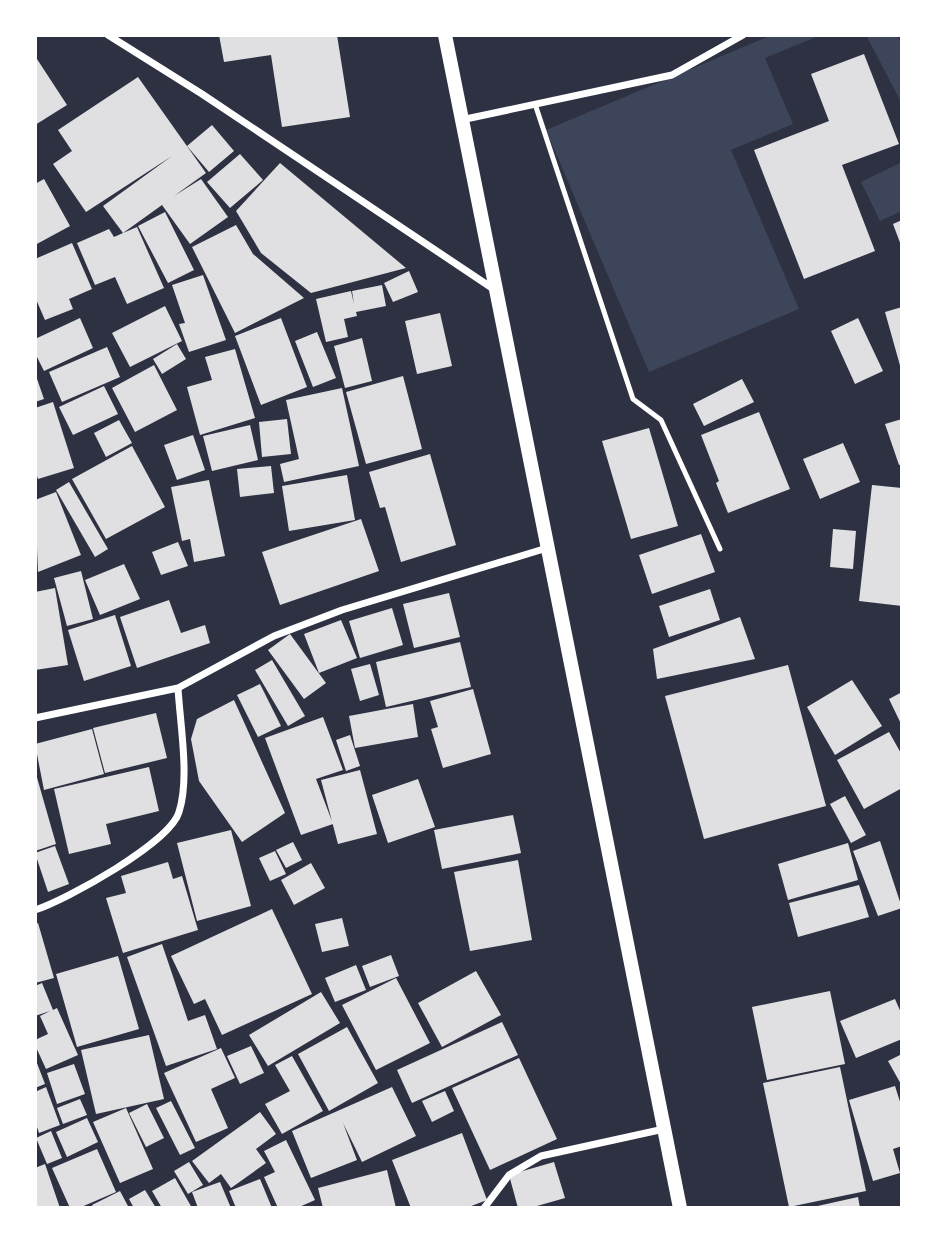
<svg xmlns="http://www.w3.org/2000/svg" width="937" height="1243" font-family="'Sofia Sans Condensed',sans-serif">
<rect width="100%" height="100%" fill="#2d3142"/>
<path fill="#3c4559" d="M772,35H821L765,58L793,124L731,150L799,309L649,372L546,130Z
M866,35H897L902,45V104Z
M902,162V211L880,221L861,182Z"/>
<path fill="#e0e0e3" d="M219,35H337L350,117L282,127L271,55L224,62Z
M864,54L899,144L842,165L875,251L804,279L754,150L829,121L811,74Z
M35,56L67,105L35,125Z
M138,77L206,173L174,196L201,179L228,217L190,244L162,205L123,233L137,227L164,288L127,304L115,277L95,285L77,243L109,229L114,237L123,233L103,206L172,156L86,212L53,164L72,151L58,130Z
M212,125L234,151L209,172L187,146Z
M240,154L263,180L230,208L207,182Z
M280,163L406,268L311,293L261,253L236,211Z
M44,179L70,226L35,245V184Z
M165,212L194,270L168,283L138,226Z
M902,220V248L893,224Z
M236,225L253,254L304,298L235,333L192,247Z
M72,243L92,289L69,299L73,309L45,320L35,297V259Z
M409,271L418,292L393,302L384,283Z
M203,275L226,340L189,352L179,324L185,323L172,285Z
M382,285L386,306L356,312L357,316L344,319L348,337L326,342L316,299L351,291L354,304L352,291Z
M165,306L182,341L130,367L112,333Z
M902,307V368L901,369L885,312Z
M440,313L452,366L417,374L405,321Z
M80,318L93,348L44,371L35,353V339Z
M281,318L307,387L261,405L235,336Z
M858,318L883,371L855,384L831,331Z
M317,332L336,378L313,387L295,341Z
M362,338L372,381L345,388L334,346Z
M177,344L186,359L162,374L153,359Z
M107,347L120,377L62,402L49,372Z
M235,349L255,418L200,435L187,387L212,380L205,357Z
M154,365L177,410L135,432L112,388Z
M35,373L44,399L35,402Z
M403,376L422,449L366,464L346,392Z
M742,379L754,402L704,426L693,404Z
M104,386L118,414L73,435L59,407Z
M342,388L359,466L284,482L280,464L299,459L286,400Z
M53,402L74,468L38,479L35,470V408Z
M759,412L790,489L728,513L716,483L719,481L701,435Z
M287,419L291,454L262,457L259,422Z
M902,419V464L899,465L885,424Z
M119,420L132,443L106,457L94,433Z
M250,425L258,460L212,471L203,436Z
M649,428L678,526L631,539L602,441Z
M193,435L205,470L177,480L164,445Z
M843,443L860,482L820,499L803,459Z
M132,446L165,507L106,539L72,479Z
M430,454L456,545L401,562L385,507L380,508L369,472Z
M271,466L274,493L240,497L237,469Z
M347,475L355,520L289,531L282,486Z
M209,480L225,556L194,562L190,539L182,541L171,487Z
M69,482L108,549L95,557L56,490Z
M872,485L902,488V606L859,601Z
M56,492L81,555L38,572L35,500Z
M361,519L379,571L280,605L262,552Z
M833,529L856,531L853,569L830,567Z
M701,534L715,572L652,594L639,555Z
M178,542L188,566L161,575L152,552Z
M124,564L140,599L100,615L85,580Z
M81,571L93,619L67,626L54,578Z
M55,588L68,665L35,670V592Z
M710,589L720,620L669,637L659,606Z
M449,593L460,637L414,648L403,604Z
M169,600L181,633L205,625L210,643L137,668L120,617Z
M392,608L403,645L360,658L349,621Z
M115,615L131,666L84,681L68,630Z
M740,617L755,659L657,679L653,649Z
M341,620L357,658L319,673L304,634Z
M290,634L326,683L304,699L268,650Z
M460,642L471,687L386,707L376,662Z
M272,660L305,716L288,726L255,670Z
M370,664L379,695L360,701L351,669Z
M788,665L826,806L704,839L665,696Z
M852,680L882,726L835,755L807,707Z
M260,684L281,726L258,737L237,695Z
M473,689L491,754L443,768L431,729L438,727L430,701Z
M902,692V726L889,699Z
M234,700L285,813L242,842L199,781L191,739L197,719Z
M413,704L418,737L355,748L349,716Z
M156,713L167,758L105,773L93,728Z
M323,717L343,770L316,779L333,824L301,835L265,738Z
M92,729L104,774L44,790L35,744Z
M889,732L902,755V788L864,809L837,760Z
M350,735L360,766L346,771L336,740Z
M149,767L159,811L106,824L111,844L69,854L54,789Z
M360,770L377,834L338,844L321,780Z
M36,774L56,844L35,851V775Z
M418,779L435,827L388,843L372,795Z
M845,796L866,835L851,843L830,804Z
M513,815L521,853L442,869L434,830Z
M231,830L251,906L197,921L177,843Z
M880,841L902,908L878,916L853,851Z
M293,842L302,860L286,868L276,850Z
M848,843L858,880L788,900L778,864Z
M55,846L69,884L48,892L35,853Z
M275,851L286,874L270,881L259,858Z
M518,860L532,940L470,951L454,872Z
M168,862L173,879L182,876L198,930L123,953L106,898L126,893L121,876Z
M311,863L325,888L294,905L281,880Z
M859,885L869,917L798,937L789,903Z
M272,909L312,994L222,1035L205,999L194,1004L171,956Z
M342,918L349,946L322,952L315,924Z
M38,923L54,978L35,983V924Z
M162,944L188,1021L205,1015L217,1049L166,1066L127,957Z
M391,955L399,976L370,987L362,966Z
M118,956L139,1029L77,1047L56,974Z
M356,965L366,990L335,1002L325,978Z
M476,971L501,1015L442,1047L418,1003Z
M396,978L430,1043L376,1070L342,1005Z
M42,983L53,1010L57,1008L78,1055L46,1069L35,1045V1040L48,1034L40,1016L50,1011L35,1016V986Z
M830,991L845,1064L767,1080L752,1007Z
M321,992L340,1023L268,1066L249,1035Z
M895,999L902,1015V1039L856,1058L840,1021Z
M502,1022L518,1055L412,1103L397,1070Z
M347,1027L378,1083L329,1111L298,1054Z
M149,1035L164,1099L96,1114L81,1050Z
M251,1046L264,1073L240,1084L227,1056Z
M221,1048L235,1078L211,1089L228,1128L196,1142L164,1073Z
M902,1054V1086L888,1061Z
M292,1056L323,1111L282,1134L265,1104L290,1091L275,1065Z
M35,1058L45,1084L35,1088Z
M519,1058L557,1139L490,1170L452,1088Z
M74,1064L85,1094L57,1104L47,1073Z
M840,1067L866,1191L789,1207L763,1083Z
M895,1086L902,1108V1146L893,1149L900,1173L873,1181L849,1100Z
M46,1087L60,1125L39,1133L35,1121V1092Z
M392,1087L416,1136L362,1162L343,1123L357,1160L311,1178L292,1131Z
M445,1091L454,1111L432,1122L422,1101Z
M80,1099L87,1115L63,1124L57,1108Z
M171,1101L195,1148L180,1155L156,1108Z
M147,1104L164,1138L146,1147L129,1113Z
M126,1108L153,1169L120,1183L93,1122Z
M260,1112L276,1134L256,1149L266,1163L231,1188L221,1174L209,1183L192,1161Z
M87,1118L98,1142L67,1157L56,1132Z
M51,1131L62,1158L47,1164L36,1138Z
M462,1133L487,1200L466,1208H411L392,1160Z
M286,1140L315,1200L297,1208H278L264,1177L275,1172L264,1151Z
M97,1149L116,1192L79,1208H70L52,1168Z
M189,1162L203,1185L188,1194L174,1171Z
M554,1162L565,1198L530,1208H518L509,1175Z
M45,1164L60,1208H35V1168Z
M387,1170L396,1208H323L318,1188Z
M175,1178L192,1208H162L152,1191Z
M260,1179L272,1208H236L229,1191Z
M220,1182L231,1208H198L192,1192Z
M145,1190L156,1208H134L129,1199Z
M120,1191L129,1208H94L92,1205Z
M858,1197L860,1208H813V1207Z"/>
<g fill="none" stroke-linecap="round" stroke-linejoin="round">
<path stroke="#fff" stroke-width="5" d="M535,104L633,399L661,420L720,549"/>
<path stroke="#fff" stroke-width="7" d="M108,35L202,94L495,290
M461,120L672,75L743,35
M35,718L178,688L274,636L342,610L547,548
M35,910C66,900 170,843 179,812C190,778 180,724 178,688
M484,1208L509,1175L541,1156L664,1129"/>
<path stroke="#fff" stroke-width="14" d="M445,35L680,1208"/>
</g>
<rect width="937" height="1243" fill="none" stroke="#ffffff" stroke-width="74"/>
</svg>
